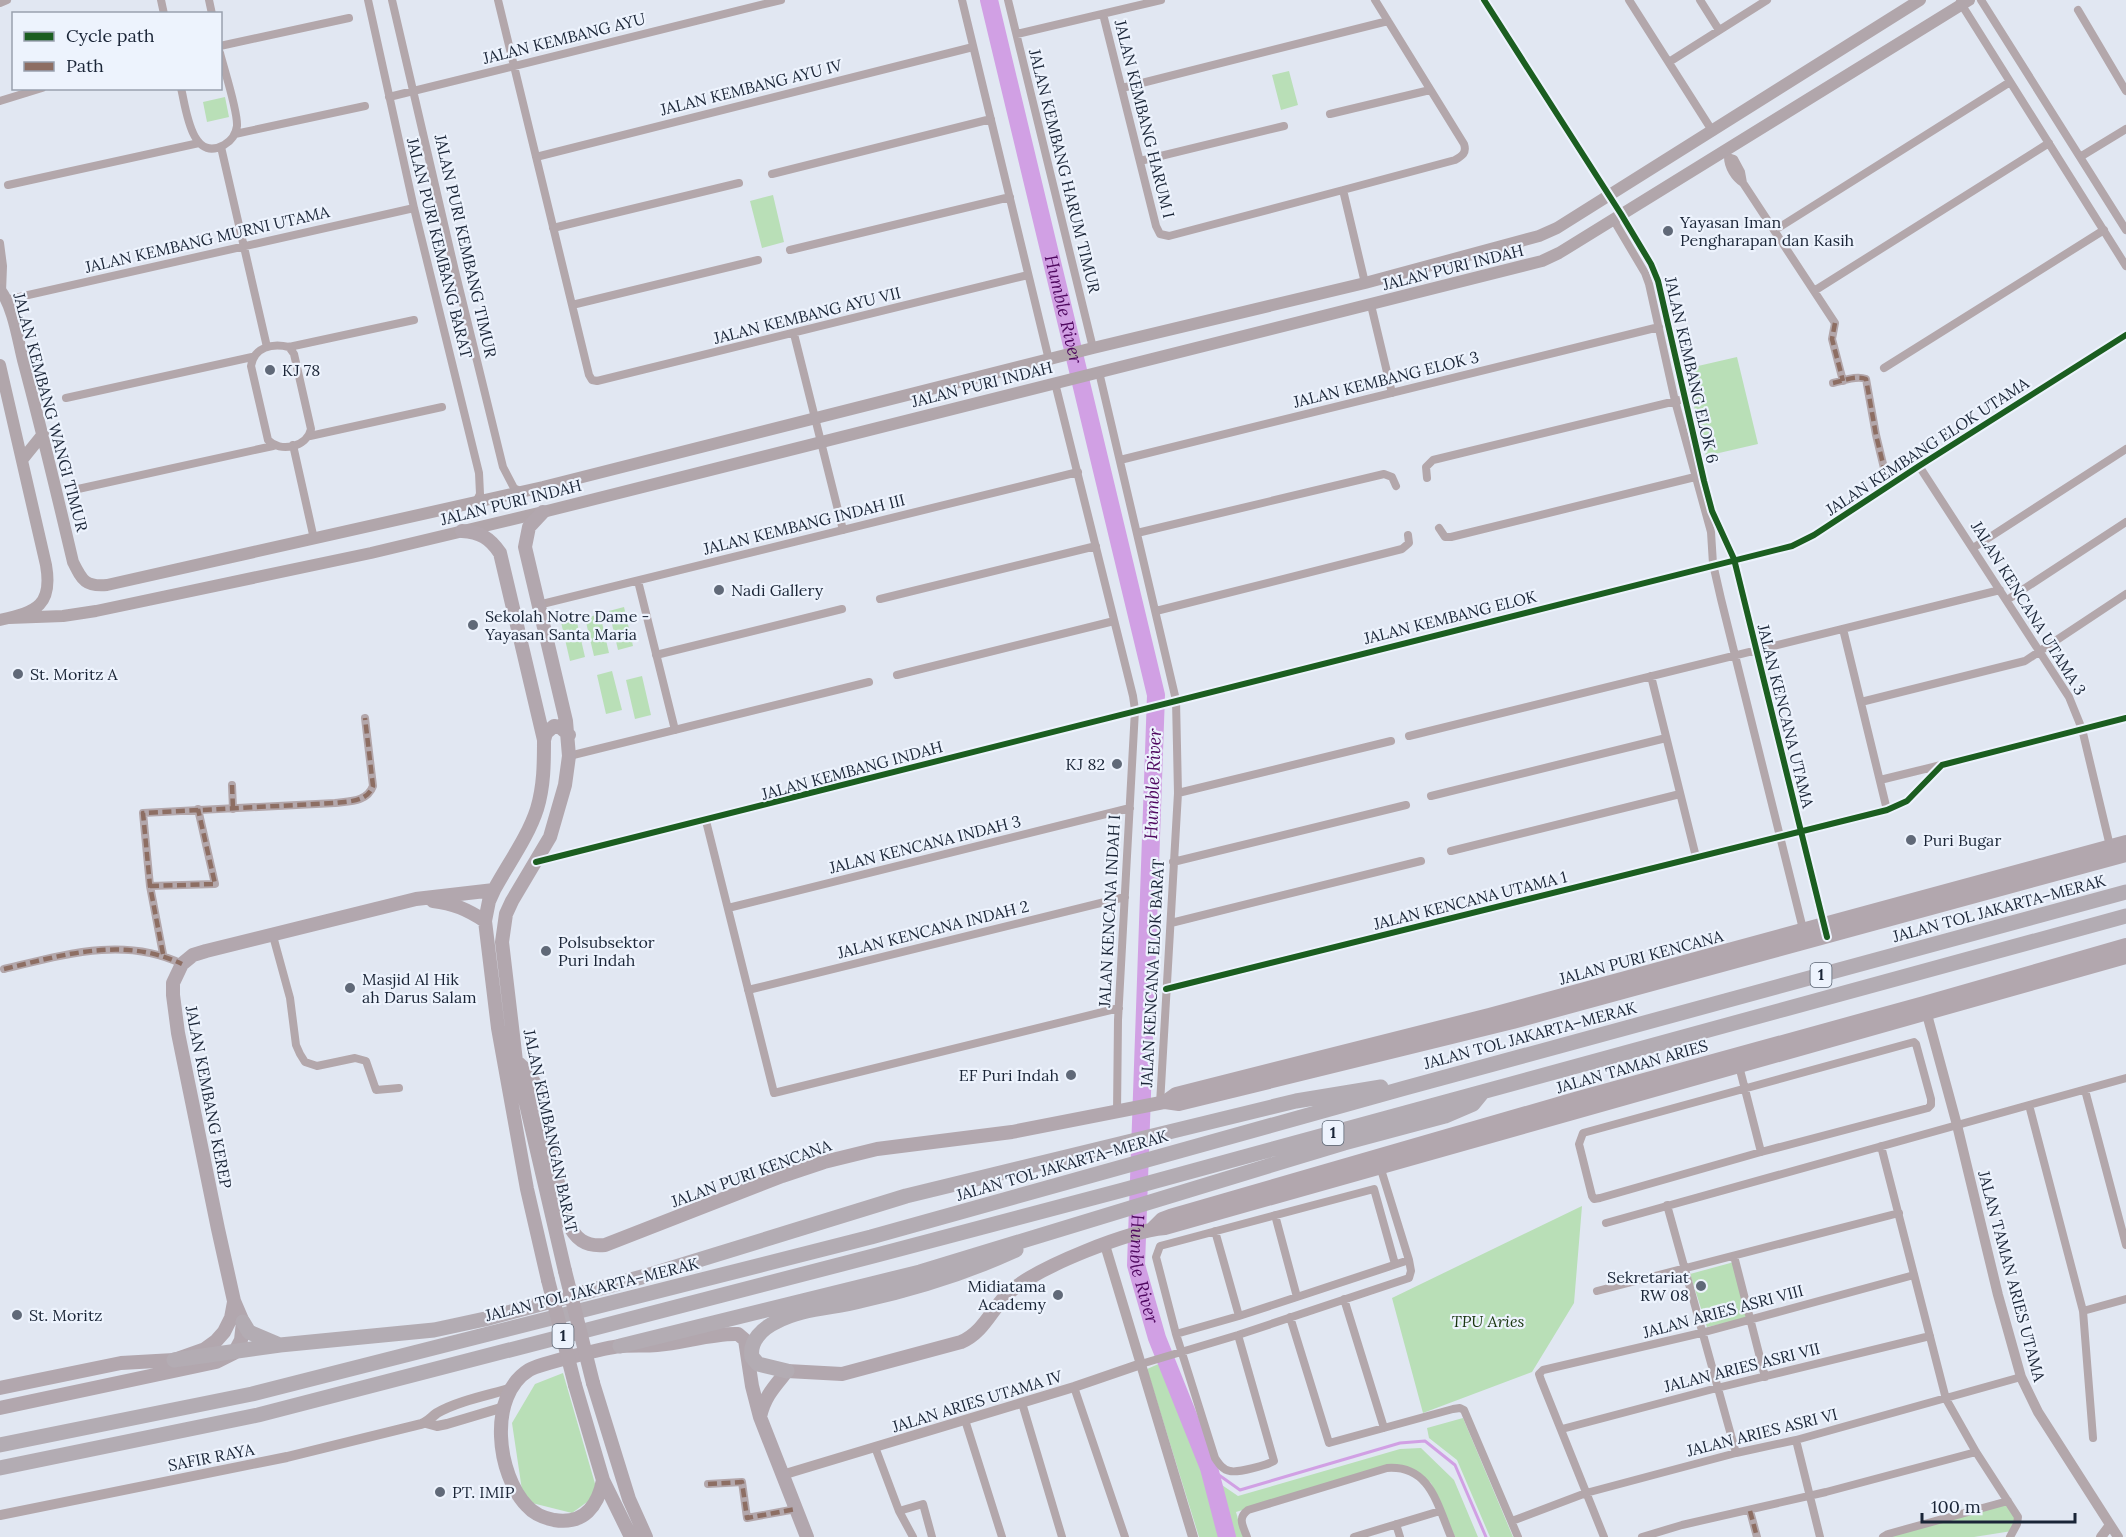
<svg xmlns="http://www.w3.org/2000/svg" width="2126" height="1537" font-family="Lora,serif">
<rect width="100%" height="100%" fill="#e1e7f2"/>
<path fill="#b9dfb7" d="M1289,71L1298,105L1281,110L1272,75Z
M225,97L229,117L207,122L203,102Z
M773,195L784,242L762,248L750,201Z
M1737,357L1758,444L1706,456L1685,369Z
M624,607L633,646L618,650L609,611Z
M600,614L609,653L594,656L585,618Z
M576,618L585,657L570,661L561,622Z
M612,671L622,710L606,714L597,675Z
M642,676L651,715L635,719L626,680Z
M1582,1206L1574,1303L1532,1372L1423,1413L1392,1298Z
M1734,1262L1748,1318L1707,1327L1690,1274Z
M1163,1362L1206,1472L1225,1537H1199L1147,1369Z
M563,1373L598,1494L572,1513L532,1503L522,1490L512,1423L535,1384Z
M1463,1418L1513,1537H1490L1457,1460L1429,1438L1427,1428Z
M1421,1448L1454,1480L1478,1537H1455L1431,1483L1409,1468L1381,1467L1236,1512L1243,1537H1232L1216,1481L1238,1496L1400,1449Z
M2008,1504L2020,1522L2012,1531L1974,1537H1889Z"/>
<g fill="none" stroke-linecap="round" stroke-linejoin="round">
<path stroke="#d1a0e4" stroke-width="3" d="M1209,1468L1240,1490L1400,1443L1425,1441L1455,1465L1486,1537"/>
<path stroke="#d1a0e4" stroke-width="18" id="s1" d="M989,0L1156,695L1136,1265L1157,1338L1209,1468L1227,1537"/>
<path stroke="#b3a7ab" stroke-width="8" d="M161,0L164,14
M209,0L212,14
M368,0L414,208L479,473L480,494L476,502
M392,0L455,271L503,467L514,488L522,492
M498,0L589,375L592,380L597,381L1028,275
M962,0L1049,360
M1008,0L1093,348
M1484,0L1621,214L1651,264L1658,281L1704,481L1712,511L1734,559L1824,927
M1629,0L1713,132
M1700,0L1719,30
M1981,0L2126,230
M1960,2L2126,266
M0,3L7,0
M2078,10L2126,91
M1103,14L1156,226L1160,234L1169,236L1343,190L1365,283
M1017,34L1161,0
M220,46L349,18
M1669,62L1767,0
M181,88C186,108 191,163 224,145C231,141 236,134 237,126C238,111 224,69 220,53
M1122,88L1388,21
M389,97L781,0
M0,101L42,88
M1330,114L1430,90
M235,134L365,106
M221,147L267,347
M1725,150L1728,157L1734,159L1741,172L1743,183L1835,323L1832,339L1843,381
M536,157L973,47
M1728,157C1728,167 1735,178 1743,183
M2080,157L2126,129
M1140,161L1284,126
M772,174L991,119
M8,185L199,143
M1343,190L1455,160C1462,156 1467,153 1464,144L1375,0
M1613,219L1645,273L1649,284L1675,401L1711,532L1713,564L1721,599L1804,933
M553,228L739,183
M1775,230L2010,82
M0,243L3,266L2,292
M790,250L1010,197
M1814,291L2049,143
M6,300L414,208
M572,305L758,260
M1371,305L1392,393
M794,334L843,530
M289,347L294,354L311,429C307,447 280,453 268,440L251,366C254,347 272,343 289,347L414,320
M1884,368L2104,230
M1099,372L1176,700L1178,793L1160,1104
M1055,383L1133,696L1135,710L1118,1020L1117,1113
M1833,383C1843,381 1856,375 1866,379L1876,435L1884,468L1903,476
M66,398L252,357
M310,436L442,407
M293,445L314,539
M1120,460L1659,327
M1919,466L2069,697L2082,729L2110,846
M1427,478L1426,467L1433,460L1680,400
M78,489L273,446
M1439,528L1445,537H1451L1695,477
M1137,533L1384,474L1392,477L1396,486
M1973,548L2126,449
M638,581L675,730
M880,599L1096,546
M2007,600L2126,522
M538,605L1078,472
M1156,611L1402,549L1409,543L1408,535
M1843,629L1887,810
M656,655L842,609
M897,675L1114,621
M1651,676L1696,857
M1861,702L2025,661L2126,594
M1409,736L2000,590
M569,756L869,682
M1880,780L1941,765
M232,785L233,809
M1178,793L1391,741
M1431,796L1666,738
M706,821L774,1093L1119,1008
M1451,851L1680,794
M536,862L1792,546L1814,535L1919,466L2126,335
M1173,862L1406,805
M150,886L215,884L198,809
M728,908L1130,808
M1171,923L1421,861
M273,936L290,998L296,1045L300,1054L305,1062L317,1066L355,1058L366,1061L376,1090L399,1088
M163,954L150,886L143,813L335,803C350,801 367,802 373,786L365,718
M4,969C63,955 124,936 182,964
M1166,989L1887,810L1907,801L1942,765L2126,718
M748,990L1125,897
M1914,1042L1916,1044L1931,1099V1105L1928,1108L1761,1152L1600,1198L1594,1199L1592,1196L1579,1144L1583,1133Z
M1738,1062L1761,1152
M2085,1090L2126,1245
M2029,1105L2083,1311L2093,1438
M1881,1146L1946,1399L1976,1452L2018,1517L2017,1524L2010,1537
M1667,1205L1736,1453
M1275,1215L1297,1297L1409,1260
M1606,1223L2126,1078
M1215,1231L1239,1316L1297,1297
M1734,1256L1765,1377
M1597,1291L1899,1213
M1344,1299L1384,1428
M2083,1311L2126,1299
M1290,1317L1329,1443L1453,1409L1460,1408L1464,1410L1518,1537
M1176,1334L1239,1316
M1238,1335L1274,1461C1267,1465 1238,1473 1230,1471C1223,1470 1219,1464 1215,1458L1176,1334L1156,1257L1160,1246L1374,1189L1395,1264
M1141,1364L1238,1335L1409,1278L1411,1271L1409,1260L1379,1163
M1074,1387L1125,1537
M1022,1403L1062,1537
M965,1420L1002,1537
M1562,1429L1717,1388L1930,1336
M1796,1440L1820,1537
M875,1447L899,1511L913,1537
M708,1484L742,1482L747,1518L796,1509
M899,1511L923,1504L932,1537
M1750,1511L1757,1537
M1512,1521L1586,1493L1736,1453L1796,1440L2021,1377
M1396,1524L1400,1537
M1247,1537C1243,1526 1237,1518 1248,1510L1387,1468C1430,1465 1437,1504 1451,1537
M1354,1537L1440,1511
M1604,1537L1541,1380L1539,1374L1543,1370L1701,1333L1914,1275
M1642,1537L1682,1525L1826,1492L1976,1452
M1883,1537L1888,1534L2008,1501"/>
<path stroke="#b3a7ab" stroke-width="10" d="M1925,1007L1957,1125L1998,1295L2021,1377L2038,1412L2118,1537
M1105,1245L1193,1537
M426,1423L437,1426L447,1424L504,1407
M782,1475L1074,1387L1141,1364
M0,1515L287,1457L421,1424C428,1422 431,1417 437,1413C457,1401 489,1395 512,1388
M2101,1537L2110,1525"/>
<path stroke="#b1a6ab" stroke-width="12" d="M0,290C13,306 18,340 23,360C41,427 57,494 73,562C82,580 85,587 107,585L543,487L1093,348L1365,283L1539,236L1557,228L1920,0
M0,365L46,565C53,605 37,612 0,620
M22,460L43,434
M9,618L63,616L96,611L371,553L543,512L1542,261L1559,253L1969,0"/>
<path stroke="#b2a7ae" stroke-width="14" d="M543,512L529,527L525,547L566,721L569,756L565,785L550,837L512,901L506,914L502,942L516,1061L565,1271
M462,531C480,532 490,538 500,553L544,740C544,763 544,786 537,809C528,837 508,864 494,890L489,901L485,921L498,1028L527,1189L548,1280
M544,740L546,733L554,726L560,727L569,735
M433,901C453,903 468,910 485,921
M516,1061L527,1071L535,1084L567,1221C575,1239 585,1247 605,1245L782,1176L824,1162L877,1149L1012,1132L1165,1102L1179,1104L1513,1022L2126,855
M1165,1102L1176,1094L1489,1015L2126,842
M1152,1229L1162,1219L1170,1216L1575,1099L1924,1003L2126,945
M593,1383L629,1499L646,1537
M575,1385L603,1480L631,1537
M0,1388L121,1363L174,1360L205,1349L216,1341L224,1332L231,1318L234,1302
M0,1408L216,1362L234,1353L241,1340L243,1322L234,1301L218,1229L178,1033L173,995V983L182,964L193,955L206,951L416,899L494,890
M760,1417C764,1397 775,1386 787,1371L842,1374L961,1342C986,1331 992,1306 1012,1290C1041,1266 1128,1231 1165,1228L2126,957
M603,1480C598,1506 584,1525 554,1520C544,1518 534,1514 527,1506C497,1475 487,1396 529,1370C539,1364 608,1347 621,1346C633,1345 645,1346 657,1345C684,1343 712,1333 738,1334L745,1340L752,1386L760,1417L807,1537"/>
<path stroke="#b3acb3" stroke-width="15" d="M243,1322L249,1332L277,1344
M620,1346L920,1272L1344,1143L1445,1116L1473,1104L1482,1093
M174,1360L280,1345L434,1330L485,1319L653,1274L906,1196L1296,1101L1381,1087
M787,1371L758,1364L752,1357C749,1341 763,1328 776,1322C801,1308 833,1308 860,1301C914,1289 966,1273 1016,1250
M0,1445L252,1394L871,1237L1405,1088L2126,892
M0,1468L258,1415L877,1255L1123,1190L2126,916"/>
<path stroke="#b2a7ae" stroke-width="14" d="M565,1271L593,1383
M548,1280L575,1385"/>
<path stroke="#8d6e63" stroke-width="4.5" stroke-dasharray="9 4.5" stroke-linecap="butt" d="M1835,323L1832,339L1843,381
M1833,383C1843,381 1856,375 1866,379L1876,435L1884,468L1903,476
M232,785L233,809
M150,886L215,884L198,809
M163,954L150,886L143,813L335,803C350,801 367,802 373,786L365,718
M4,969C63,955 124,936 182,964
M708,1484L742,1482L747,1518L796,1509
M1750,1511L1757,1537"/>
<defs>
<path id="cycleway" d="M1484,0L1621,214L1651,264L1658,281L1704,481L1712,511L1734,559L1827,937
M536,862L1792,546L1814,535L1919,466L2126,335
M1166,989L1887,810L1907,801L1942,765L2126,718"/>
</defs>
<use href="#cycleway" stroke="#edf3fd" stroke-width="10"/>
<use href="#cycleway" stroke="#1b5e20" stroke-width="6"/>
</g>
<g fill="#606978" stroke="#edf3fd" stroke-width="2">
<circle cx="1668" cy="231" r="6"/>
<circle cx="270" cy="370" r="6"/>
<circle cx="719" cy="590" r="6"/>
<circle cx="473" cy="625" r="6"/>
<circle cx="18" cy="674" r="6"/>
<circle cx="1117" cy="764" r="6"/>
<circle cx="1911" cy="840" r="6"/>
<circle cx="546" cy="951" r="6"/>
<circle cx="350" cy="988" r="6"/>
<circle cx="1071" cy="1075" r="6"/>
<circle cx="1701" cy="1286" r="6"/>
<circle cx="1058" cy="1295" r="6"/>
<circle cx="17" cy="1315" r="6"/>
<circle cx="440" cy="1492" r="6"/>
</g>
<g text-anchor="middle" stroke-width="4.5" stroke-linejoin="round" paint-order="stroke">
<g fill="#edf3fd" stroke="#596372" stroke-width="1.5">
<rect x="1810.5" y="963" width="21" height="24" rx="4.5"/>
<rect x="1322.5" y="1121" width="21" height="24" rx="4.5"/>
<rect x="552.5" y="1324" width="21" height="24" rx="4.5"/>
</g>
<g font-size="15" font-weight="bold" fill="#1a2537">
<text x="1821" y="980">1</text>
<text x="1333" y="1138">1</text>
<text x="563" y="1341">1</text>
</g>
<g font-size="16" fill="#1a2537" stroke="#edf3fd">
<text transform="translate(564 38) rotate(-14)" y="6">JALAN KEMBANG AYU</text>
<text transform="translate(751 87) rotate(-14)" y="6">JALAN KEMBANG AYU IV</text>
<text transform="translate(1145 119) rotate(76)" y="6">JALAN KEMBANG HARUM I</text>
<text transform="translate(1065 171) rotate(76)" y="6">JALAN KEMBANG HARUM TIMUR</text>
<text transform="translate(207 239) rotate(-13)" y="6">JALAN KEMBANG MURNI UTAMA</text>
<text transform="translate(466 246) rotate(77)" y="6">JALAN PURI KEMBANG TIMUR</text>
<text transform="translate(440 248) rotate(76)" y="6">JALAN PURI KEMBANG BARAT</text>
<text transform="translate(1453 267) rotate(-14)" y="6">JALAN PURI INDAH</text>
<text transform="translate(807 315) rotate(-14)" y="6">JALAN KEMBANG AYU VII</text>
<text transform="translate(1692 370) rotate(77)" y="6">JALAN KEMBANG ELOK 6</text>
<text transform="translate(1386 379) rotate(-14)" y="6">JALAN KEMBANG ELOK 3</text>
<text transform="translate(982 384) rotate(-14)" y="6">JALAN PURI INDAH</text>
<text transform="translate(51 412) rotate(75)" y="6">JALAN KEMBANG WANGI TIMUR</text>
<text transform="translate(1927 446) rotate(-33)" y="6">JALAN KEMBANG ELOK UTAMA</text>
<text transform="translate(511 502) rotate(-14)" y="6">JALAN PURI INDAH</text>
<text transform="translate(804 524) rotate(-14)" y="6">JALAN KEMBANG INDAH III</text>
<text transform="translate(2029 608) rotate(58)" y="6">JALAN KENCANA UTAMA 3</text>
<text transform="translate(1450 617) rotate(-14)" y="6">JALAN KEMBANG ELOK</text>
<text transform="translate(1786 716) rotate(76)" y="6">JALAN KENCANA UTAMA</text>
<text transform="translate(852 770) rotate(-15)" y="6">JALAN KEMBANG INDAH</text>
<text transform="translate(925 844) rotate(-14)" y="6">JALAN KENCANA INDAH 3</text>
<text transform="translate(1470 900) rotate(-14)" y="6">JALAN KENCANA UTAMA 1</text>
<text transform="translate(1999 908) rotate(-15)" y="6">JALAN TOL JAKARTA–MERAK</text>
<text transform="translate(1109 911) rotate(-87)" y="6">JALAN KENCANA INDAH I</text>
<text transform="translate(933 929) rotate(-14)" y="6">JALAN KENCANA INDAH 2</text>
<text transform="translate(1641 957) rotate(-15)" y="6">JALAN PURI KENCANA</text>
<text transform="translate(1152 973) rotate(-87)" y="6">JALAN KENCANA ELOK BARAT</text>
<text transform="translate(1530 1035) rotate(-15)" y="6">JALAN TOL JAKARTA–MERAK</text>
<text transform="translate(1632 1066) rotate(-16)" y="6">JALAN TAMAN ARIES</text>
<text transform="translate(209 1097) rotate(79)" y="6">JALAN KEMBANG KEREP</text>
<text transform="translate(551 1131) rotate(78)" y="6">JALAN KEMBANGAN BARAT</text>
<text transform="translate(1062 1165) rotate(-16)" y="6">JALAN TOL JAKARTA–MERAK</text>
<text transform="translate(751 1173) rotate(-20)" y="6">JALAN PURI KENCANA</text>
<text transform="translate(2012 1276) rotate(75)" y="6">JALAN TAMAN ARIES UTAMA</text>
<text transform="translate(592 1289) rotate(-14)" y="6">JALAN TOL JAKARTA–MERAK</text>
<text transform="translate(1723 1311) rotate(-15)" y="6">JALAN ARIES ASRI VIII</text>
<text transform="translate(1742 1367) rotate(-14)" y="6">JALAN ARIES ASRI VII</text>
<text transform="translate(977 1401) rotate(-17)" y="6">JALAN ARIES UTAMA IV</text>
<text transform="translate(1762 1432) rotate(-14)" y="6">JALAN ARIES ASRI VI</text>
<text transform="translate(211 1457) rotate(-11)" y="6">SAFIR RAYA</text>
</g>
<g font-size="16" fill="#1a2537" stroke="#edf3fd" text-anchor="start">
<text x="1680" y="228">Yayasan Iman<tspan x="1680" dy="18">Pengharapan dan Kasih</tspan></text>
<text x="282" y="376">KJ 78</text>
<text x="731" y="596">Nadi Gallery</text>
<text x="485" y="622">Sekolah Notre Dame -<tspan x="485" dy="18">Yayasan Santa Maria</tspan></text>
<text x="30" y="680">St. Moritz A</text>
<text x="1105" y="770" text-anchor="end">KJ 82</text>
<text x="1923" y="846">Puri Bugar</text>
<text x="558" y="948">Polsubsektor<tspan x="558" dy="18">Puri Indah</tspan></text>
<text x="362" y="985">Masjid Al Hik<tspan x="362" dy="18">ah Darus Salam</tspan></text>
<text x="1059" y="1081" text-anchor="end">EF Puri Indah</text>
<text x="1689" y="1283" text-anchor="end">Sekretariat<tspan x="1689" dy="18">RW 08</tspan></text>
<text x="1046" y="1292" text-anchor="end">Midiatama<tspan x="1046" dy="18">Academy</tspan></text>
<text x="29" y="1321">St. Moritz</text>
<text x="452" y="1498">PT. IMIP</text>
</g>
<g font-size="16" font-style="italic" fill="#18350e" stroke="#edf3fd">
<text x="1488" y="1327">TPU Aries</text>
</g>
<g font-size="18" font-style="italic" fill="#4f075f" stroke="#edf3fd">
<text dy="6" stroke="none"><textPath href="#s1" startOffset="318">Humble River</textPath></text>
<text transform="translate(1153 784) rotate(-88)" y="6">Humble River</text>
<text dy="6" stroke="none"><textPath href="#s1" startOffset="1290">Humble River</textPath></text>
</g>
</g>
<rect x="12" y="12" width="210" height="78" fill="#edf3fd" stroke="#99a1ae" stroke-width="1.5"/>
<rect x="24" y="32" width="30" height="9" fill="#1b5e20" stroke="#99a1ae" stroke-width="1.5"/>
<text x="66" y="42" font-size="18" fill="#1a2537">Cycle path</text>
<rect x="24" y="62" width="30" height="9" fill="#8d6e63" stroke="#99a1ae" stroke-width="1.5"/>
<text x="66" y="72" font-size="18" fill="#1a2537">Path</text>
<path d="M1922 1513v9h153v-9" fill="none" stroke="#1a2537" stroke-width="3"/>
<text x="1931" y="1513" font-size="18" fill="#1a2537" stroke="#edf3fd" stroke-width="4.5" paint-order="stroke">100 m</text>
</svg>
